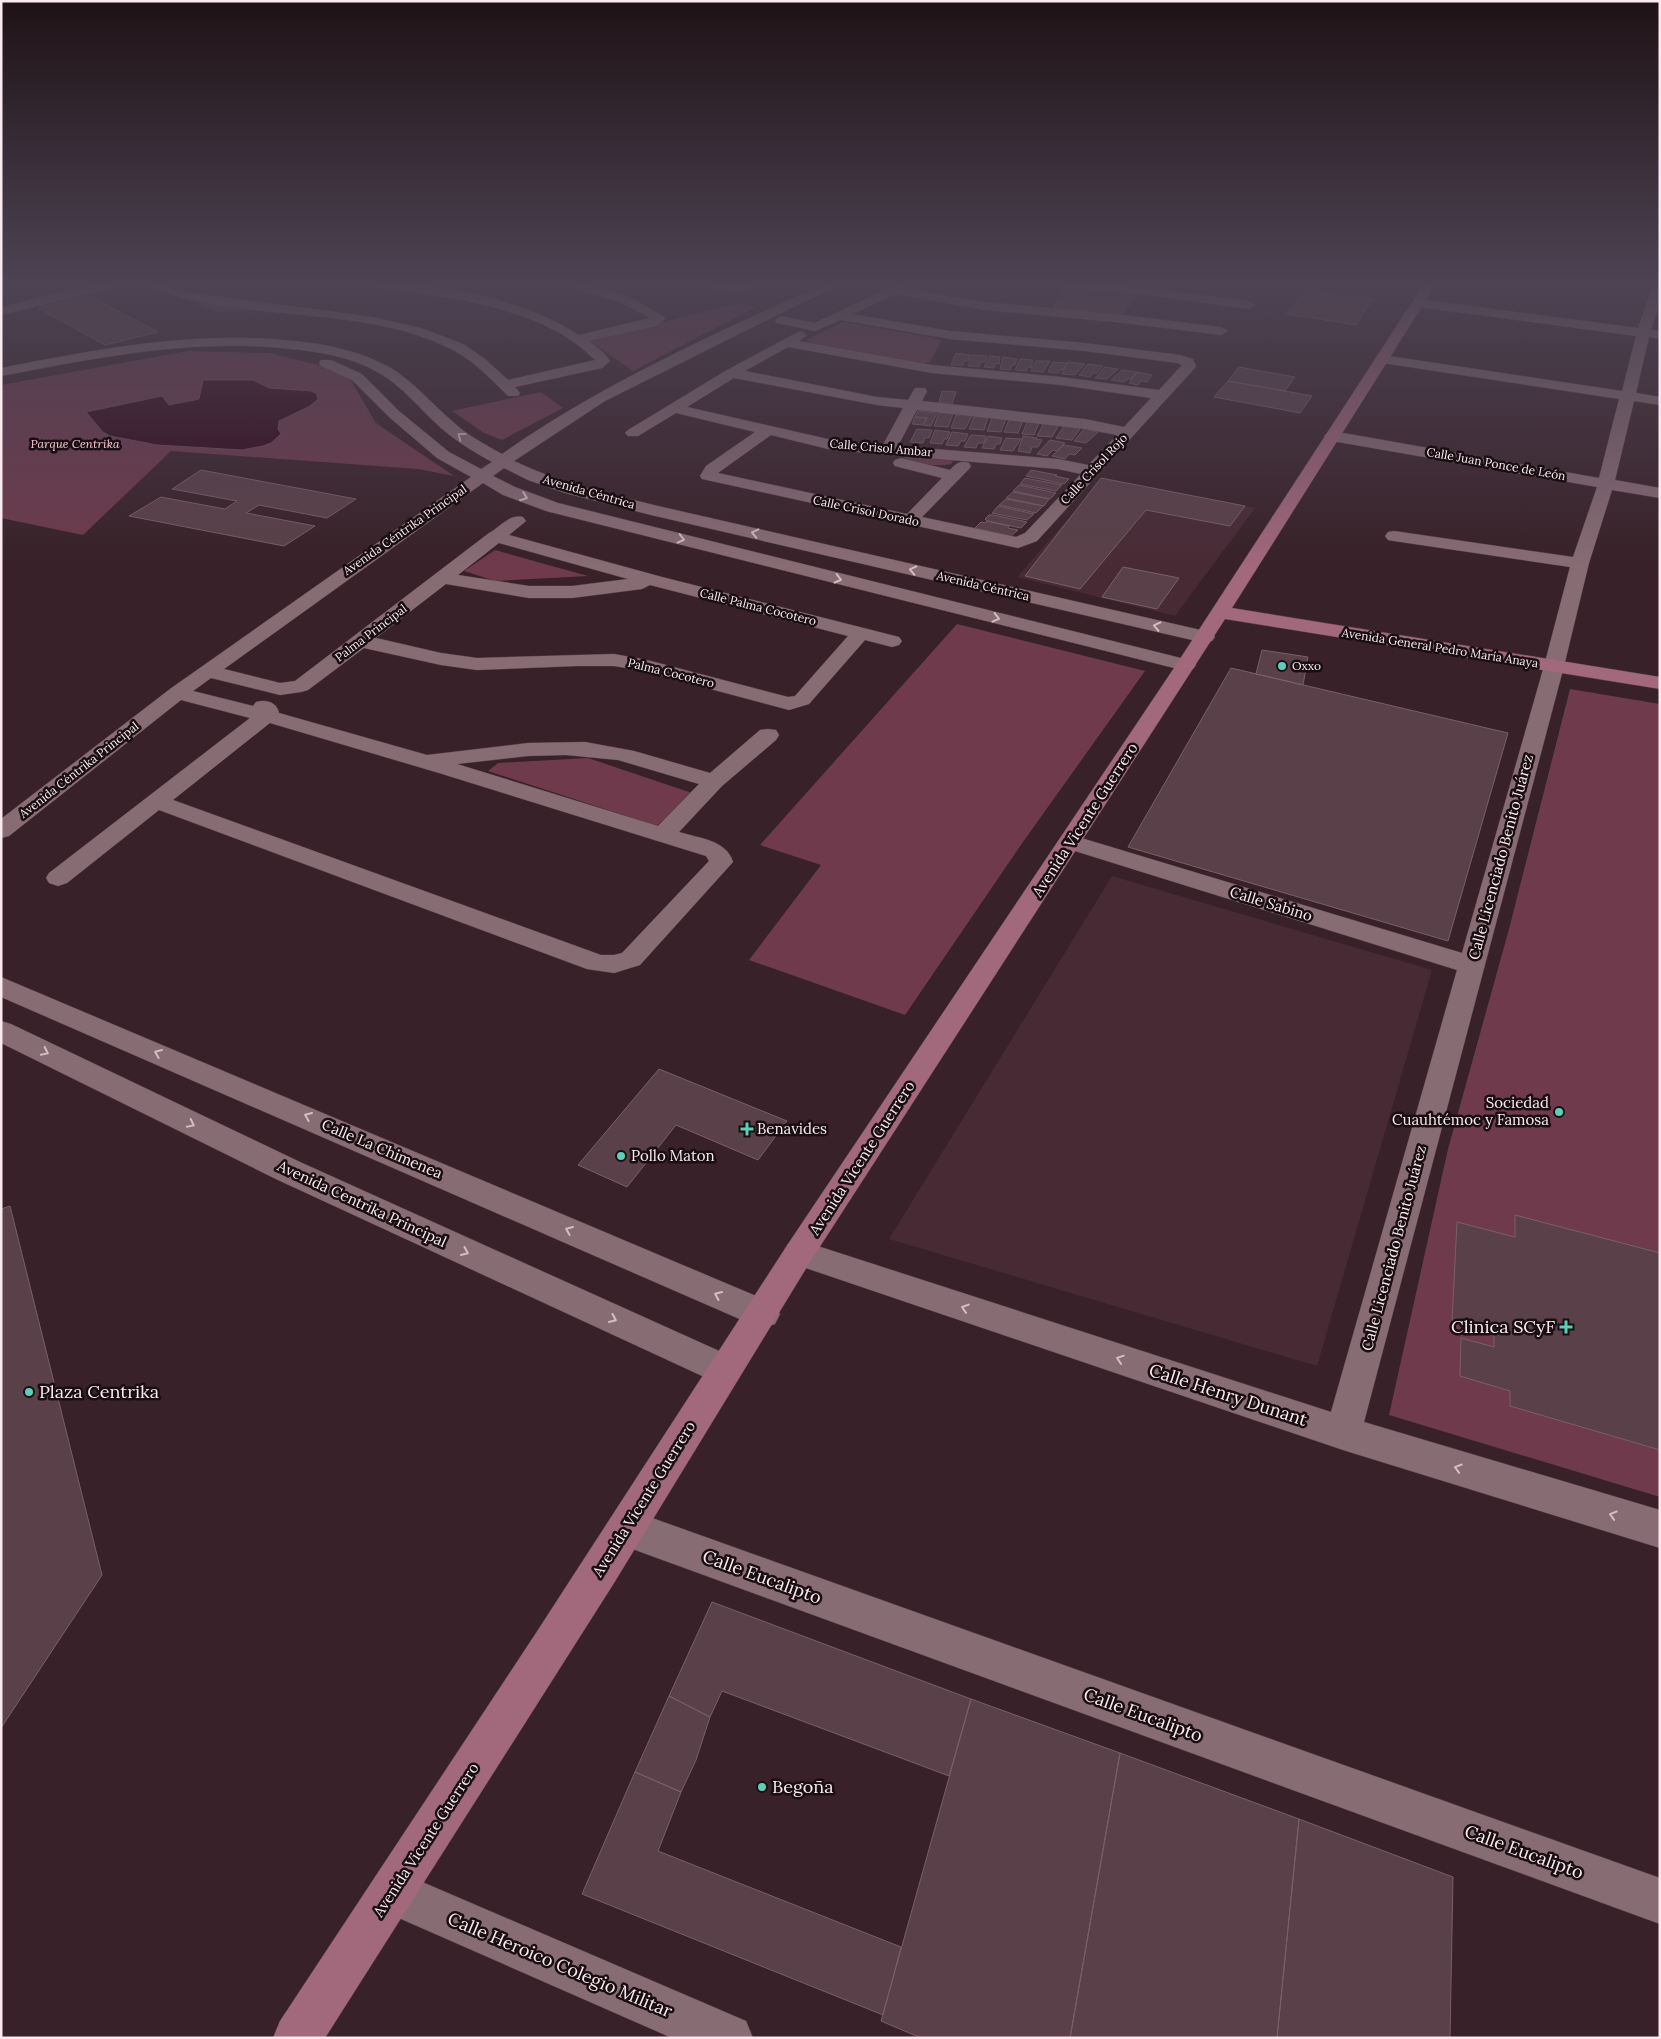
<svg xmlns="http://www.w3.org/2000/svg" width="1661" height="2039" font-family="Lora,serif">
<rect width="100%" height="100%" fill="#382128"/>
<path fill="#482a34" d="M1104,478L1255,508L1175,616L1017,577Z
M1112,876L1432,970L1317,1366L889,1239Z"/>
<path fill="#6e3a4c" d="M1066,289L1138,294L1122,316L1056,310L1053,308L1061,290Z
M204,302L250,309L245,311L216,312L197,304Z
M736,304L756,307L633,371L588,340Z
M843,322L935,338L941,341L930,362L918,364L810,343L806,340Z
M188,351L270,353L346,372L376,423L454,476L418,469L171,451L83,535L1,518V385Z
M541,392L563,408L502,440L484,433L452,411Z
M895,454L953,459L954,460L951,464C932,468 913,462 895,454Z
M495,550L588,576L495,581L464,571Z
M957,624L1145,671L1023,842L905,1015L749,960L821,865L760,845Z
M1570,689L1660,704V1497L1389,1415L1448,1149L1509,929Z
M588,758L692,793L657,826L488,771L498,763Z"/>
<path fill="#300517" stroke="#6d4958" d="M203,380H253L269,388L311,391L316,393L318,399L310,406L279,421L278,429L281,434L271,443L263,446L242,450L157,445L110,436L103,432L86,412L162,396L169,405L199,399Z"/>
<path fill="#5a4048" stroke="#7b5f67" d="M1306,290L1373,299L1356,325L1287,314Z
M89,296L158,332L105,345L38,308Z
M956,353L970,355L968,361H963V365H951Z
M972,355L987,356L985,362H980L979,367L968,366Z
M990,356L1000,357L999,364L996,363L994,368L984,367Z
M1003,357L1017,359L1015,365H1012L1010,370L1000,369Z
M1020,359L1033,360L1031,368L1028,367L1026,371L1015,370Z
M1036,361H1050L1043,372L1031,371Z
M1053,362L1067,363L1063,370H1060L1058,373L1048,372Z
M1068,362L1085,364L1075,375L1062,374Z
M1088,364L1103,366L1097,373H1093L1090,377L1079,375Z
M1105,367L1118,369L1107,379L1095,378Z
M1239,367L1295,377L1285,391L1228,381Z
M1122,370L1137,372L1131,379H1128L1124,382L1111,380Z
M1137,372L1152,375L1147,382L1141,381L1138,385L1129,383Z
M1228,381L1285,391L1312,396L1300,413L1214,397Z
M942,391L956,392L952,404L939,402Z
M918,411L937,413L931,426L923,425L927,418L915,417Z
M939,413L953,414L948,427L934,426Z
M956,415L972,416L965,429L951,428Z
M915,417L927,418L923,425L912,424Z
M974,417L988,418L984,430L969,429Z
M992,418L1006,419L1001,432L987,431Z
M1009,420L1023,421L1018,433L1004,432Z
M1027,422L1039,423L1034,435L1022,434Z
M1044,423L1059,425L1052,437L1037,436Z
M1064,426L1080,429L1072,440L1056,438Z
M917,429L932,430L929,438H925L923,443L910,442Z
M1084,429L1098,432L1086,443L1074,441Z
M935,430L950,432L947,439H944L942,444L930,443Z
M952,432L968,434L965,441H961L958,446L946,445Z
M971,435L986,436L984,443H978L976,448L964,447Z
M988,436L1002,438L1000,444H996L994,449L982,448Z
M1023,436L1037,438L1036,439L1042,440L1038,447H1032L1030,453L1018,451Z
M1006,438L1021,439L1013,451L1000,450Z
M1050,440L1065,443L1057,451L1053,450L1047,456L1037,454Z
M1064,445L1082,448L1075,455L1069,454L1065,459L1052,456Z
M201,470L356,499L327,518L259,505L246,513L315,526L284,546L129,516L161,497L225,509L237,501L172,489Z
M1031,470L1057,475L1055,476L1069,479L1064,484L1026,476Z
M1025,478L1062,485L1056,491L1020,484Z
M1101,478L1245,506L1230,526L1146,510L1080,589L1025,576Z
M1019,485L1056,493L1050,499L1013,491Z
M1013,492L1049,499L1044,506L1006,498Z
M1006,499L1043,506L1036,513L999,505Z
M998,506L1034,514L1027,520L992,513Z
M989,515H994L1027,522L1021,528L987,521L985,519Z
M987,521L1009,526L1008,528L1018,530L1011,536L975,528L981,522L986,523Z
M1123,567L1179,578L1157,609L1102,597Z
M1262,650L1308,657L1303,685L1256,674Z
M1231,668L1508,733L1448,941L1128,847Z
M659,1069L787,1121L758,1160L676,1125L627,1187L578,1165Z
M10,1206L102,1575L1,1728V1209Z
M1515,1215L1660,1253V1450L1510,1406V1391L1460,1376L1461,1338L1494,1347V1333L1452,1321L1457,1222L1515,1237Z
M712,1602L971,1699L949,1776L722,1691L710,1717L669,1696Z
M669,1696L710,1717L696,1760L681,1792L635,1772Z
M971,1699L1120,1753L1070,2038H921L881,2021Z
M1120,1753L1299,1819L1277,2038H1070Z
M635,1772L681,1792L658,1851L901,1947L883,2015L582,1894Z
M1299,1819L1453,1877L1450,2038H1277Z"/>
<g fill="none" stroke-linecap="round" stroke-linejoin="round">
<defs>
<path id="street" d="M108,281H131L129,284L1,315V307Z
M157,281L186,292L373,317L421,328L463,344L485,359L508,380L595,360C538,302 434,296 358,285L352,281C425,281 517,295 579,335L650,318L620,302L559,284L557,281H577L628,296L666,318L656,326L589,341L604,353L610,361L602,368L515,387L520,393L518,396H508C491,379 474,361 453,350C365,304 246,324 153,288L151,285L153,282Z
M695,281H715L731,284L749,281H767C753,295 709,294 695,281Z
M831,281H848L769,319L605,401L514,461C560,483 609,494 658,506L1205,631L1212,633L1215,637L1212,641L1205,643L651,515L565,493L528,480L504,468L493,476L515,487L558,503L1193,661L1196,665L1193,669L1186,671L546,511L503,495L483,483L224,669L280,683L295,681L489,533C500,527 509,514 523,517L526,521L509,535L662,577L899,637L902,641L899,645L892,647L865,640L809,704L789,710L639,670L614,666H577L477,670L441,665L364,648L308,690L301,692L280,695L211,678L193,691L253,706L256,702C266,699 277,702 279,713L427,755L528,743L585,742L634,751L710,773L760,730L768,729L776,730L779,735L776,740L722,786L679,832C698,838 727,840 733,862L640,965L614,973L587,969L159,810L67,883L58,886L49,883L46,878L49,873L250,718L181,700L9,836L1,838V819L170,689L471,477L437,458L389,417L352,380L321,366L319,363L321,360H331L362,374L399,411L449,452L481,469L492,462C474,452 457,442 441,428C421,410 402,386 379,373C352,357 321,352 291,349C193,338 97,358 1,376V368C99,349 195,330 294,341C326,344 360,351 389,367C412,380 431,403 452,421C467,435 484,444 502,454C603,383 718,332 831,281ZM499,543L628,579L572,586H529L458,575ZM446,584L529,598H572L642,589L650,585L848,636L795,696L788,697L647,660L614,654L477,658L441,653L376,638ZM270,723L439,773L706,856L709,861L622,953L614,955H601L173,800ZM566,755L618,760L699,784L658,826L457,764L528,756Z
M904,281H912L914,284L908,289L985,302L1115,314L1221,327L1228,331L1221,335L1115,322L985,310L896,294L853,314L950,331L1085,343L1180,355L1193,359L1196,366L1194,369L1037,541L1018,548L702,479L700,476L706,466L755,432L676,413L638,436H628L625,433L628,430L727,370L800,331L807,335L799,341L932,365L1061,377L1159,390L1182,365L1177,363L1085,351L950,339L841,320L815,331L777,323L775,320L782,316L814,323ZM788,347L932,373L1061,385L1151,398L1124,427L1085,419L922,401L927,391L925,388H915L908,400L877,397L745,371ZM734,378L877,405L903,408L883,445L832,440L687,407ZM917,410L1085,429L1117,435L1088,465L1058,459L898,446ZM771,435L832,450L1058,469L1081,474L1025,533L1016,537L922,517L969,469L971,466L969,463C959,460 956,464 950,470L901,458L895,460L893,463L895,466L942,478L907,514L718,473Z
M1021,281C1098,281 1173,291 1249,301L1255,305L1249,309L1148,295L1027,285Z
M1256,281H1268L1264,287H1256L1254,284Z
M1660,281V302L1651,330L1660,331V339L1649,337L1636,393L1660,397V405L1634,401L1615,480L1660,488V498L1612,490L1589,563L1564,666L1364,1422L1660,1510V1548L1343,1450L788,1262L783,1253L788,1244L799,1240L1331,1412L1457,970L1062,847L1058,842L1062,837L1070,835L1078,837L1462,953L1544,666L1570,567L1394,541L1388,540L1385,536L1388,532L1394,531L1573,557L1597,487L1332,441L1327,439L1324,436L1327,433L1332,431L1599,478L1619,399L1382,363L1375,359L1382,355L1622,391L1636,336L1418,307L1412,303L1418,299L1638,328L1654,282Z
M1,977L775,1304L780,1314L775,1324L763,1328L751,1324L1,997Z
M1,1021L11,1024L300,1162L737,1359L742,1370L737,1381L725,1386L713,1381L278,1180L1,1043Z
M627,1509L1660,1878V1924L627,1547L614,1541L608,1528L614,1515Z
M392,1869L746,2021L753,2038H672L376,1908L369,1892L376,1876Z"/>
<path id="secondary" d="M1426,281H1438L1232,608L1660,677V689L1225,619L810,1262L614,1583L325,2038H273L280,2021L536,1633L788,1244L1176,665Z"/>
</defs>
<use href="#street" stroke="#543f46" stroke-width="1"/>
<use href="#secondary" stroke="#543f46" stroke-width="1"/>
<use href="#street" fill="#886c74" fill-rule="evenodd"/>
<use href="#secondary" fill="#a2687c" fill-rule="evenodd"/>
</g>
<defs><path id="oneway-chevron" d="M-2-3.5L2.5 0L-2 3.5" fill="none" stroke-width="1.6" stroke-linecap="round" stroke-linejoin="round" transform="scale(1.25)"/></defs>
<g stroke="#d2bdc3">
<use href="#oneway-chevron" transform="translate(461 436) rotate(-143)"/>
<use href="#oneway-chevron" transform="translate(524 497) rotate(21)"/>
<use href="#oneway-chevron" transform="translate(755 533) rotate(-167)"/>
<use href="#oneway-chevron" transform="translate(681 539) rotate(14)"/>
<use href="#oneway-chevron" transform="translate(913 570) rotate(-167)"/>
<use href="#oneway-chevron" transform="translate(838 579) rotate(14)"/>
<use href="#oneway-chevron" transform="translate(996 618) rotate(14)"/>
<use href="#oneway-chevron" transform="translate(1157 626) rotate(-167)"/>
<use href="#oneway-chevron" transform="translate(45 1052) rotate(26)"/>
<use href="#oneway-chevron" transform="translate(158 1053) rotate(-157)"/>
<use href="#oneway-chevron" transform="translate(308 1116) rotate(-157)"/>
<use href="#oneway-chevron" transform="translate(191 1124) rotate(26)"/>
<use href="#oneway-chevron" transform="translate(569 1230) rotate(-157)"/>
<use href="#oneway-chevron" transform="translate(465 1252) rotate(24)"/>
<use href="#oneway-chevron" transform="translate(718 1295) rotate(-156)"/>
<use href="#oneway-chevron" transform="translate(965 1308) rotate(-162)"/>
<use href="#oneway-chevron" transform="translate(613 1319) rotate(24)"/>
<use href="#oneway-chevron" transform="translate(1120 1359) rotate(-162)"/>
<use href="#oneway-chevron" transform="translate(1458 1468) rotate(-163)"/>
<use href="#oneway-chevron" transform="translate(1613 1515) rotate(-163)"/>
</g>
<linearGradient id="sky" x2="0" y2="1"><stop stop-color="#1f1216"/><stop offset="0.5" stop-color="#4d4353"/><stop offset="1" stop-color="#4d4353" stop-opacity="0"/></linearGradient>
<rect width="1661" height="567" fill="url(#sky)"/>
<g fill="#5dceb9" stroke="#190e11" stroke-width="2">
<circle cx="1282" cy="666" r="5"/>
<circle cx="1559" cy="1112" r="5"/>
<path d="M744.5 1121.5h5v5h5v5h-5v5h-5v-5h-5v-5h5z"/>
<circle cx="621" cy="1156" r="5"/>
<path d="M1563.5 1319.5h5v5h5v5h-5v5h-5v-5h-5v-5h5z"/>
<circle cx="29" cy="1392" r="5"/>
<circle cx="762" cy="1787" r="5"/>
</g>
<g text-anchor="middle" stroke-width="5" stroke-linejoin="round" paint-order="stroke">
<g font-size="12" font-style="italic" fill="#f9c6d5" stroke="#190e11">
<text x="75" y="448">Parque Centrika</text>
</g>
<g font-size="12" fill="#fae9ee" stroke="#190e11">
<text transform="translate(881 448) rotate(5)" y="4">Calle Crisol Ambar</text>
<text transform="translate(1496 464) rotate(10)" y="4">Calle Juan Ponce de León</text>
<text transform="translate(1094 469) rotate(-47)" y="4">Calle Crisol Rojo</text>
<text transform="translate(589 492) rotate(16)" y="4">Avenida Céntrica</text>
<text transform="translate(866 511) rotate(12)" y="4">Calle Crisol Dorado</text>
<text transform="translate(405 530) rotate(-35)" y="4">Avenida Céntrika Principal</text>
<text transform="translate(983 586) rotate(13)" y="4">Avenida Céntrica</text>
<text transform="translate(758 607) rotate(14)" y="4">Calle Palma Cocotero</text>
<text transform="translate(371 633) rotate(-37)" y="4">Palma Principal</text>
<text transform="translate(1440 648) rotate(9)" y="4">Avenida General Pedro María Anaya</text>
<text transform="translate(671 673) rotate(14)" y="4">Palma Cocotero</text>
<text transform="translate(79 770) rotate(-38)" y="4">Avenida Céntrika Principal</text>
</g>
<g font-size="12" fill="#fae9ee" stroke="#190e11" text-anchor="start">
<text x="1292" y="670">Oxxo</text>
</g>
<g font-size="15" fill="#fae9ee" stroke="#190e11">
<text transform="translate(1085 820) rotate(-57)" y="5">Avenida Vicente Guerrero</text>
<text transform="translate(1501 857) rotate(-75)" y="5">Calle Licenciado Benito Juárez</text>
<text transform="translate(1271 904) rotate(17)" y="5">Calle Sabino</text>
<text transform="translate(382 1149) rotate(23)" y="5">Calle La Chimenea</text>
<text transform="translate(862 1158) rotate(-57)" y="5">Avenida Vicente Guerrero</text>
<text transform="translate(362 1204) rotate(25)" y="5">Avenida Centrika Principal</text>
<text transform="translate(1394 1248) rotate(-75)" y="5">Calle Licenciado Benito Juárez</text>
<text transform="translate(644 1499) rotate(-58)" y="5">Avenida Vicente Guerrero</text>
<text transform="translate(426 1840) rotate(-57)" y="5">Avenida Vicente Guerrero</text>
</g>
<g font-size="15" fill="#fae9ee" stroke="#190e11" text-anchor="start">
<text x="1549" y="1108" text-anchor="end">Sociedad<tspan x="1549" dy="17">Cuauhtémoc y Famosa</tspan></text>
<text x="757" y="1134">Benavides</text>
<text x="631" y="1161">Pollo Maton</text>
</g>
<g font-size="18" fill="#fae9ee" stroke="#190e11" text-anchor="start">
<text x="1555" y="1333" text-anchor="end">Clinica SCyF</text>
<text x="39" y="1398">Plaza Centrika</text>
<text x="772" y="1793">Begoña</text>
</g>
<g font-size="18" fill="#fae9ee" stroke="#190e11">
<text transform="translate(1228 1395) rotate(18)" y="6">Calle Henry Dunant</text>
<text transform="translate(762 1577) rotate(20)" y="6">Calle Eucalipto</text>
<text transform="translate(1143 1715) rotate(20)" y="6">Calle Eucalipto</text>
<text transform="translate(1524 1852) rotate(20)" y="6">Calle Eucalipto</text>
<text transform="translate(560 1965) rotate(23)" y="6">Calle Heroico Colegio Militar</text>
</g>
</g>
<rect width="1661" height="2039" fill="none" stroke="#fae9ee" stroke-width="5"/>
</svg>
